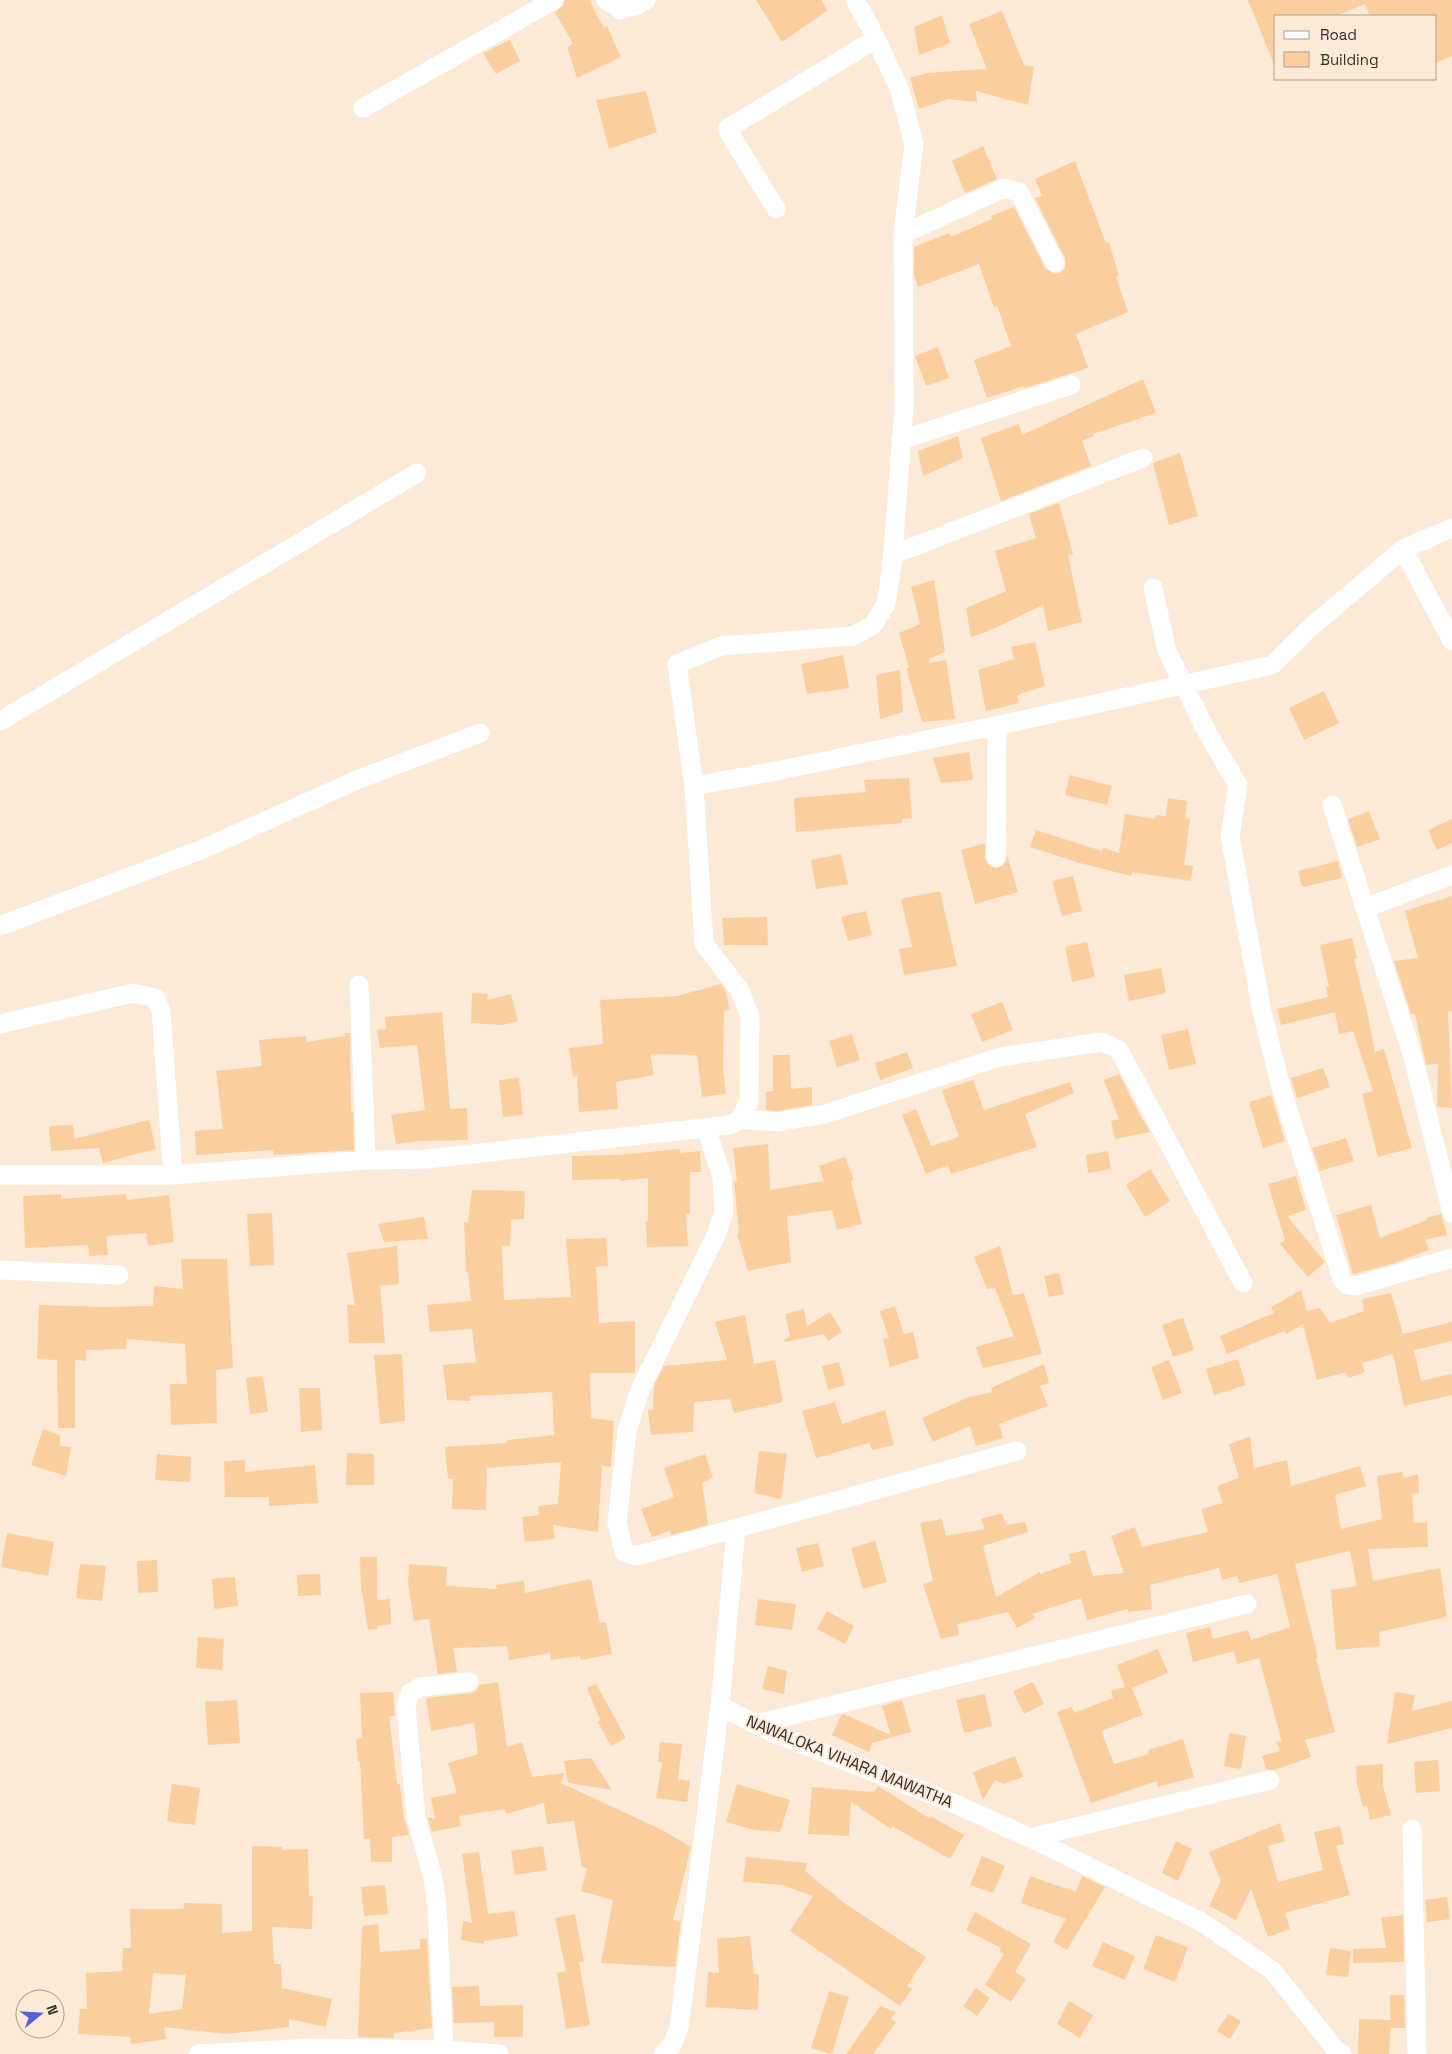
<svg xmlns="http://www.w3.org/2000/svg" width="1452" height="2054" font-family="'Space Grotesk',sans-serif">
<rect width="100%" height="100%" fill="#fbead8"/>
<path fill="#fbce9e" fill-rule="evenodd" d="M565,0H589L604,28L607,26L621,57L577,78L567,47L573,44L555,12L563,6Z
M756,0H822L827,11L782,42Z
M1248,0H1452V56L1436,63V16H1370L1365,4L1336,16H1276L1275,67Z
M1002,11L1024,65L1034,67L1028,105L976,91L977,102L948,99L919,109L910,78L927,73L987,69L969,24Z
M942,15L950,43L919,55L914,27Z
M510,40L520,61L496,74L483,53Z
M646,91L657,132L609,149L596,100Z
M983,146L997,179L965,193L952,161Z
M1075,161L1106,243L1109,242L1119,276L1116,277L1128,312L1076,334L1088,368L1025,388L1024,386L987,398L974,360L1011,346L997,306L994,308L979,264L918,287L914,275V247L949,233L951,237L992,219L991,216L1014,207L1045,268L1054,274L1060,273L1065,269V258L1035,198L1042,196L1035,179Z
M938,347L949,378L926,386L915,356Z
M1143,379L1156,413L1093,434L1094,436L1082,441L1091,466L1001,501L981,438L1019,424L1022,435Z
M958,436L963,458L923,476L918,451Z
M1180,453L1198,516L1169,525L1153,463Z
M1059,503L1073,554L1068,555L1082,622L1048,631L1043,605L989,631L971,637L966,608L1006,591L995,551L1036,538L1029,514Z
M934,580L945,652L929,659L930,663L946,660L955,719L922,722L906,668H909L899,633L920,624L911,587Z
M1035,642L1045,686L1017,695L1019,703L986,711L978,670L1014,659L1011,647Z
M843,655L849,688L807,694L801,664Z
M900,670L903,712L880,719L876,675Z
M1324,691L1339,723L1304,740L1289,708Z
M969,752L973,780L941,783L933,758Z
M1070,775L1112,786L1107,805L1065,795Z
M909,778L912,818L902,819V823L796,832L794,798L866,792L864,780Z
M1168,798L1187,801L1185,818L1190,819L1184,865L1193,866L1191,881L1132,872L1131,876L1080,863L1030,847L1036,830L1102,851L1103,848L1119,853L1125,814L1155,819L1156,815L1166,816Z
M1369,811L1380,839L1357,847L1348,819Z
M1452,819V843L1437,850L1428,830Z
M985,843V857L987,863L991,867L996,868L1002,866L1006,862L1007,855L1018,892L975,904L961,850Z
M841,854L848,884L816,889L811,860Z
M1338,861L1342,878L1302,887L1298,871Z
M1073,876L1082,911L1062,916L1052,881Z
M940,891L957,966L904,975L899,949L912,947L901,899Z
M1452,896V1011H1448L1452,1108L1437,1107L1438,1064L1426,1065L1415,1014H1411L1394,961L1418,958L1405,911Z
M866,911L872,935L848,941L841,917Z
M767,917L768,945H724L722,918Z
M1352,938L1357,958L1354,959L1367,1011L1375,1052L1384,1049L1412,1148L1378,1157L1362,1094L1373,1091L1353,1031L1339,1034L1335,1012L1281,1025L1277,1009L1328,997L1326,987H1329L1320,945Z
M1087,942L1095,977L1072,982L1065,947Z
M1161,968L1166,993L1129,1001L1124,975Z
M721,984L725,990L730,1009L724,1011L723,1068L726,1094L702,1097L697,1055L650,1054L654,1075L616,1082L618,1109L579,1112L577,1076L573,1077L569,1048L603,1044L600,1000L677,996Z
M472,993L488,994L487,1000L511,994L518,1021L503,1025L471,1023Z
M1002,1002L1013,1030L982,1042L971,1014Z
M442,1012L450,1109L467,1108L468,1140L418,1141L396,1144L391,1115L425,1110L417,1045L380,1048L377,1030L386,1029L385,1017Z
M1188,1029L1196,1064L1169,1070L1161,1035Z
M344,1033H350L351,1112H353L354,1150L274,1155L273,1150L196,1155L195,1131L223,1129L216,1071L262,1066L259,1040L306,1036V1042L345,1036Z
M852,1034L860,1060L837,1067L829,1041Z
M907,1052L913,1068L880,1080L875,1063Z
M773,1055H790L791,1089L812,1087V1105L777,1111L766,1110V1092L773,1091Z
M1323,1068L1330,1087L1297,1098L1291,1078Z
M1119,1074L1140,1115L1150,1132L1115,1139L1111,1121L1119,1119L1104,1080Z
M519,1078L523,1115L503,1117L499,1080Z
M973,1080L984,1110L1070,1082L1074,1093L1025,1114L1037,1147L951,1174L948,1165L926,1174L902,1115L916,1109L931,1146L959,1137L942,1090Z
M1271,1095L1285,1141L1263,1148L1249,1102Z
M149,1120L156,1149L103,1163L99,1148L51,1151L49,1126L73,1125L74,1139Z
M1346,1138L1354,1161L1320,1171L1312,1148Z
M768,1144L770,1190L824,1181L819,1166L845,1157L854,1180L851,1181L862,1224L837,1230L832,1210L787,1216L791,1262L748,1271L737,1234H739L734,1181H737L733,1148Z
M680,1149V1153L700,1151L701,1172H690V1214H686L688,1246L647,1247L646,1221H648V1178L620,1181V1179L572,1180V1156L617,1155Z
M1108,1151L1111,1169L1088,1173L1086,1155Z
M1150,1169L1170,1201L1145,1217L1126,1185Z
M1296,1176L1306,1210L1287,1216L1325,1262L1308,1277L1280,1244L1285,1240L1268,1184Z
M472,1190L525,1191L524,1219L511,1220L510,1246H502L504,1300L571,1297L566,1239L606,1238L608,1266L596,1267L599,1323L635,1321V1373H590L591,1418L614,1421L611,1467L602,1466L598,1532L553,1525L555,1539L525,1542L522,1517L539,1515L538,1506L558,1504L561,1462L487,1468L486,1510L452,1509L453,1479H448L445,1447L507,1443V1440L554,1435L552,1392L470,1396V1401L447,1400L443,1365L476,1362L472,1329L430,1332L427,1305L471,1301L468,1272H466L464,1222L468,1223Z
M61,1194V1199L126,1194L127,1200L169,1195L174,1242L148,1246L146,1233L106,1236L108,1255L89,1256L88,1245L25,1248L23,1196Z
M1371,1205L1380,1238L1427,1220L1426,1218L1441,1214L1447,1235L1425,1240L1429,1250L1392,1264L1353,1274L1336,1215Z
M272,1213L274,1265L250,1266L247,1214Z
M424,1217L428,1239L384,1242L378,1224Z
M397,1246L399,1284L380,1286L385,1343H349L347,1305H355L347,1253Z
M1000,1246L1013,1295L1024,1293L1042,1354L983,1368L976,1347L1014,1336L995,1288L987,1289L974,1257Z
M181,1259H227L233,1368L216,1370L217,1423L171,1425L170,1384H187L185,1344L126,1339V1349L86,1350V1361L75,1360V1428H58L57,1360L37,1359L39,1305L104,1307L153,1306L154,1286L183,1289Z
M1059,1273L1064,1294L1049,1297L1044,1276Z
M1301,1290L1307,1311L1320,1308L1330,1323L1364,1311L1362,1299L1391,1293L1403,1334L1452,1322V1341L1414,1350L1421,1381L1452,1374V1395L1404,1406L1393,1354L1362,1363L1365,1372L1349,1378L1346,1372L1317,1380L1303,1324L1286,1334L1284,1331L1227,1354L1220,1336L1274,1313L1271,1307Z
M895,1306L904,1334L913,1332L919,1358L890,1367L883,1339L889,1338L880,1311Z
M804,1309L807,1326L830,1312L842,1332L828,1341L824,1334L785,1342L784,1340L790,1336L785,1314Z
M745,1315L754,1364L775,1360L783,1402L734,1413L730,1399L694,1402L693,1432L651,1435L648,1410H653L654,1386L664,1366L727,1360L715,1322Z
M1183,1318L1194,1350L1173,1357L1162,1325Z
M402,1354L405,1421L380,1424L374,1355Z
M1238,1359L1246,1385L1214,1395L1206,1369Z
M1169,1360L1182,1393L1163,1400L1151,1367Z
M839,1362L845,1385L828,1390L822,1366Z
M1044,1364L1049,1383L1040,1386L1048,1406L999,1424L1003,1438L976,1446L970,1426L933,1442L922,1418L969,1397L992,1392L991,1388Z
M263,1376L268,1412L250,1414L246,1378Z
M299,1388H320L322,1430L301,1432Z
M835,1402L842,1424L885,1410L894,1445L872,1450L869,1443L816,1458L802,1411Z
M43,1429L60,1435V1446L71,1447L66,1476L31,1465Z
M1250,1437L1254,1468L1287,1460L1291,1486L1360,1466L1366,1486L1335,1495L1341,1529L1382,1519L1377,1476L1402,1472L1404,1478L1418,1474L1419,1493L1412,1494L1414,1523L1427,1522L1428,1547L1368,1549L1373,1581L1440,1568L1447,1617L1379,1632L1380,1646L1336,1650L1331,1590L1357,1586L1350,1551L1295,1564L1318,1658L1316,1659L1335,1732L1305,1740L1311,1757L1274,1770L1266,1769L1262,1756L1280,1751L1276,1741L1282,1742L1259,1658L1237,1664L1234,1651L1193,1662L1186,1633L1210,1627L1213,1639L1248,1630L1251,1640L1290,1627L1277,1574L1239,1583L1237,1576L1222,1580L1219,1568L1150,1585L1152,1609L1128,1612V1609L1087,1620L1081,1598L1032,1614L1035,1618L1017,1628L1008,1612L957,1624L959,1635L941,1639L923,1584L933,1581L920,1523L942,1519L946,1536L985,1529L981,1519L1002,1513L1006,1525L1025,1522L1028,1532L983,1546L996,1597L1040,1572V1574L1071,1563L1069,1554L1085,1550L1093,1576L1124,1573L1111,1536L1135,1527L1142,1547L1208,1532L1201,1509L1223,1503L1217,1486L1239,1478L1229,1444Z
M759,1451L787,1454L781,1499L754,1493Z
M347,1453L374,1454V1485H346Z
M157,1454L191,1457L190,1482L155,1480Z
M705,1454L713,1478L702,1482L708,1525L671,1535L670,1531L652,1537L641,1509L674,1497L664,1468Z
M245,1460V1472L315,1465L318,1503L269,1506V1497H225L224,1461Z
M7,1533L54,1542L48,1576L1,1567Z
M875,1541L887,1582L863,1589L851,1548Z
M818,1543L824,1566L802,1572L796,1548Z
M360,1557H377V1600L390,1599L391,1624L377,1626V1629L368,1630L362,1592H361Z
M157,1560L158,1592L138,1593L137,1561Z
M80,1564L106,1566L102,1601L76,1598Z
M409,1564L447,1567L446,1586L497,1589L496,1585L524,1581L525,1593L591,1579L600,1623L606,1622L612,1654L581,1660L580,1656L551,1660L550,1653L509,1660L507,1646L453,1648L457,1672L438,1674L429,1619L414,1621L408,1583Z
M320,1574L321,1595L298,1596L297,1575Z
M235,1577L238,1606L214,1609L212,1579Z
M758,1599L796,1604L792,1630L755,1625Z
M827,1611L854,1626L845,1644L817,1629Z
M198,1637L224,1639L222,1670L196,1668Z
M1158,1649L1168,1673L1132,1688L1143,1715L1101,1731L1114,1764L1149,1754L1148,1750L1183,1739L1194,1777L1158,1787L1157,1781L1091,1803L1057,1712L1072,1707L1074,1713L1113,1698L1111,1691L1125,1687L1117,1665Z
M768,1666L787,1671L784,1694L762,1689Z
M498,1682L507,1747L522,1742L532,1777L564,1773L561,1783L662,1830L691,1847L673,1920L681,1921L675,1967L601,1963L613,1900L581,1891L587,1868L582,1867L574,1821L547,1824L544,1803L506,1814L504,1809L459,1816L461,1826L432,1832L428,1818H435L431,1798L457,1793L448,1763L478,1754L474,1723L431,1731L426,1698L470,1693L476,1691L480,1685Z
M1033,1682L1044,1704L1024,1714L1013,1691Z
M596,1684L626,1738L611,1746L598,1722L600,1720L587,1688Z
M393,1692L395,1716H389L397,1784H400L404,1820H405L409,1835L392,1837V1862H371L370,1839H364L360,1761H358L356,1739L362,1738L360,1693Z
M1395,1692L1415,1695L1412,1711L1452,1701V1728L1387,1744Z
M985,1694L992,1726L964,1733L956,1700Z
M237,1700L240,1743L208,1745L205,1702Z
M902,1700L911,1732L872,1743L869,1752L832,1735L841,1715L844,1714L891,1735L882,1706Z
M1229,1733L1246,1736L1241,1769L1224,1766Z
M660,1742L682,1744L678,1779L690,1781L687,1802L656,1798L662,1762H658Z
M1015,1756L1023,1777L1003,1784L995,1780L983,1800L973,1772Z
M591,1758L612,1790L568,1783L564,1761Z
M1438,1760L1440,1791L1416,1793L1414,1762Z
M1383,1764V1786L1391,1815L1370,1820L1367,1806L1363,1807L1357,1784L1356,1766Z
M172,1784L200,1788L195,1825L167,1821Z
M737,1784L790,1800L780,1832L754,1830L726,1822Z
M878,1786L929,1818L930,1816L964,1835L950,1859L892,1826L891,1829L851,1802L849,1836L808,1834L812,1787L874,1792Z
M1280,1823L1285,1841L1268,1846L1278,1882L1323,1870L1314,1832L1340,1826L1344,1844L1336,1846L1350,1895L1285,1913L1290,1929L1268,1937L1251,1889L1236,1920L1209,1906L1221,1881L1209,1852Z
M1176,1841L1192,1849L1178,1881L1162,1873Z
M252,1846L282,1847V1850L308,1849L309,1896L313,1897L312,1929L272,1927L274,1964H281L282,1988L332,1999L326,2027L289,2019V2027L226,2034L164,2027L166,2039L131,2044L130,2037L78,2034L80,2009H87L86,1973L122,1971L123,1948H131L130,1909H184V1903L222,1904V1933L252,1931ZM153,1973L186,1975L182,2009L149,2014Z
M543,1846L547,1870L515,1875L511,1851Z
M479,1852L488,1914L514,1911L518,1936L484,1941V1944L461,1940L463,1921L472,1923L462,1854Z
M982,1856L1005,1866L993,1893L970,1885Z
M746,1857L807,1863L805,1871L844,1903L926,1957L907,1986L912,1989L900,2006L790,1931L813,1896L782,1885L743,1882Z
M1030,1876L1076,1892L1082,1876L1105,1887L1067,1950L1053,1942L1066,1919L1021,1903Z
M385,1885L388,1914L364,1916L361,1887Z
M1447,1897L1450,1919L1427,1922L1425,1900Z
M975,1912L1031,1944L1015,1972L1026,1979L1011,2002L985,1985L1004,1954L1000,1952L1001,1948L966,1930Z
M575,1914L584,1962H579L590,2025L566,2029L557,1973L566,1971L555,1918Z
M1403,1915L1404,1962L1353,1963V1949L1386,1948L1381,1918Z
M378,1924L380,1952L420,1949V1939H427L432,2028L394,2033V2038L358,2037L362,1926Z
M1156,1935L1188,1947L1175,1982L1143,1969Z
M750,1936L754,1974L759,1975L758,2010L706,2007L708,1972L719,1973L717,1939Z
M1103,1942L1135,1956L1125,1980L1092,1966Z
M1330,1948L1351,1951L1348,1977L1326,1975Z
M479,1986L480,2006L523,2005V2037H494V2022L454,2023L452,1987Z
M976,1988L990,1998L977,2016L963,2006Z
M829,1991L849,1997L832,2054L811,2048Z
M1390,1995H1404L1405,2028H1391Z
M1069,2001L1093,2015L1080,2038L1057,2024Z
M880,2006L896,2012L891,2019L896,2022L873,2054H846Z
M1228,2014L1241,2021L1230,2039L1217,2031Z
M1359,2019L1391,2020L1389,2054H1358Z"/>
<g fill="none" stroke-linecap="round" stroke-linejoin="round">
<path stroke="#fff" stroke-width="19" d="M606,0L621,10L638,5L646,0
M363,108L554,0
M776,209L727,129L876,39
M903,234L1004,188L1019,192L1055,263
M901,440L1071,385
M1403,549L1452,641
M892,555L1143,458
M1153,588L1167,651L1208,734L1238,785L1230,836L1262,1012L1282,1091L1342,1279L1347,1285L1355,1286L1452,1258
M0,721L417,473
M694,786L776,771L1014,722L1272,665L1311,627L1403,549L1452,528
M1332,805L1413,1057L1452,1213
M996,857L997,725
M1365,908L1452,875
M0,926L203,849L357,780L480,733
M359,985L366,1160
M0,1024L133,993L155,998L161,1011L173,1175
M740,1119L778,1122L825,1114L1000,1057L1102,1042L1119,1050L1243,1283
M706,1128L722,1177L724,1212L716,1235L640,1390L627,1431L617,1523L624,1552L636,1556L1017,1451
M0,1175H173L366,1160L427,1159L730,1125L740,1119L749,1101L750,1016L739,989L704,944L694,786L677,664L721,646L853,636L873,625L886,604L892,565L904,407L903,234L914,144L900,91L872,30L855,0
M0,1270L119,1275
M720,1706L773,1733L951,1802L1030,1838L1200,1921L1272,1970L1336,2050L1342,2054
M756,1724L1247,1604
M1412,1829L1417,2054
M1030,1838L1270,1780
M444,2050L437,1905L433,1878L416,1817L406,1707L410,1693L420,1687L469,1682
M198,2054L315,2048L444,2050L499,2054
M663,2054L672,2045L679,2028L720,1706L736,1529"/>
</g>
<g text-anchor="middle" stroke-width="4" stroke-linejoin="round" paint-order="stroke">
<g font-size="16" fill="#362f28" stroke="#fbead8">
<text transform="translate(850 1761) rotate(22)" y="6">NAWALOKA VIHARA MAWATHA</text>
</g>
</g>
<rect x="1274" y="15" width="162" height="65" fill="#fbead8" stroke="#ac9f92"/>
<rect x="1284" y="31" width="25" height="8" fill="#ffffff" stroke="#ac9f92"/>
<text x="1320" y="40" font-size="15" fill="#362f28">Road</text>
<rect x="1284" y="52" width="25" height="15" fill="#fbce9e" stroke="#ac9f92"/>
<text x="1320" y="65" font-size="15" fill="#362f28">Building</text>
<g transform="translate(40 2014) rotate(72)"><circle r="24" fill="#fbead8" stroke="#ac9f92"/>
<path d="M0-4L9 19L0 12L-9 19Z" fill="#5961d8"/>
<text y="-8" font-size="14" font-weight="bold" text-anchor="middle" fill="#362f28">N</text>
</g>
</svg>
